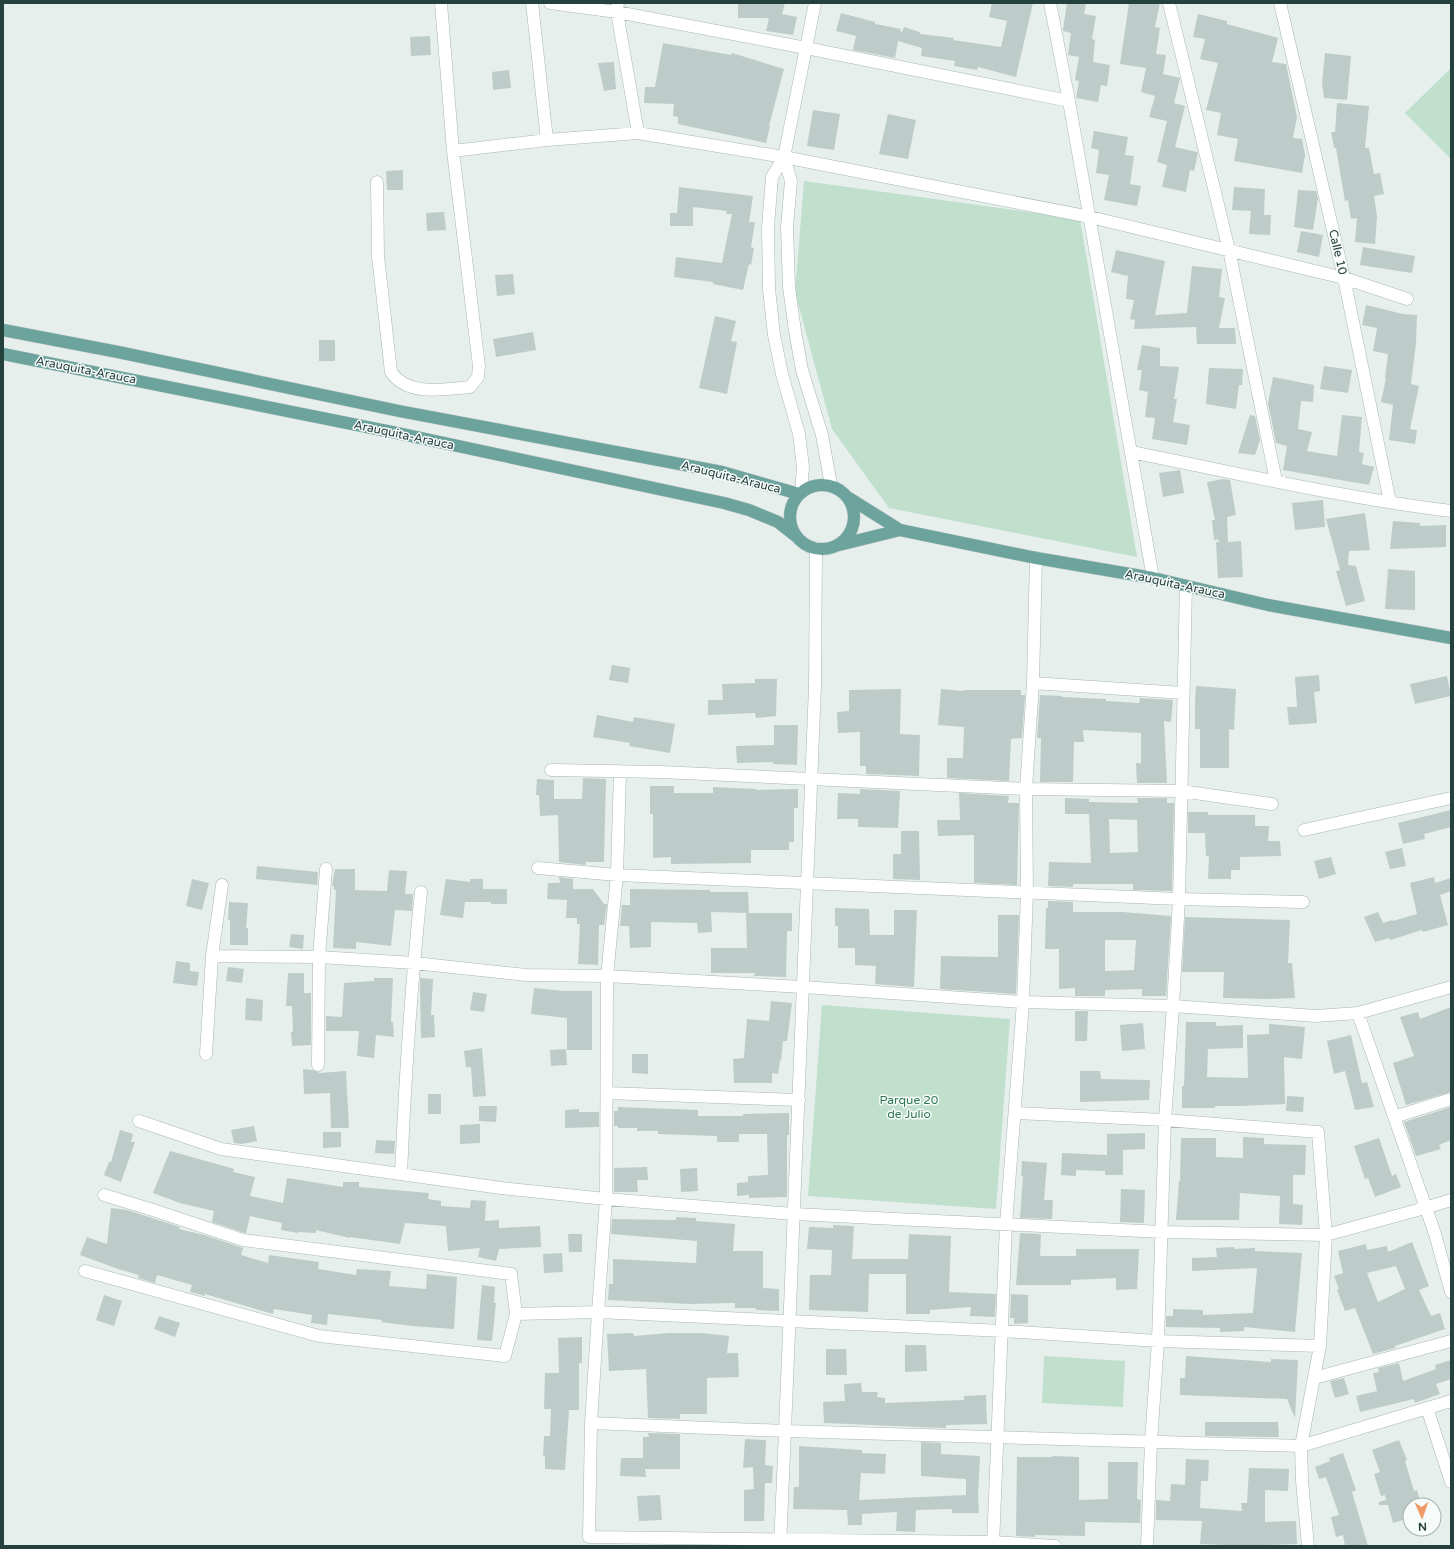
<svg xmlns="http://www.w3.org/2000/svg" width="1454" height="1549" font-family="'Varela Round',sans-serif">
<rect width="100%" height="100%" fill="#e6efec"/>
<path fill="#c0dfcd" d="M1450,69L1451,71V159L1405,113Z
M804,181L1080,219L1137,557L889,508L832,429L795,292Z
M822,1005L1010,1019L996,1209L808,1196Z
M1044,1356L1125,1361L1123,1407L1042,1403Z"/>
<path fill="#beccc9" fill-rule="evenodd" d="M738,3H785L782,14L797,17L793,35L766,31L769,18H738Z
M992,3H1033L1016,77L978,67L977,70L954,66L955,61L921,56L922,48L898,41L895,58L853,50L856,36L836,31L841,13L875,22V24L901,29L900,31L902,32L904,27L920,32V34L954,38L953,40L1001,47L1007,21L989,17Z
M1067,3L1086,4L1084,14L1096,16L1092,39L1095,40L1093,62L1110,65L1107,86L1101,85L1098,102L1076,98L1079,81L1075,80L1079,57L1068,55L1071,33L1063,31V29Z
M1129,3H1160L1155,27L1160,28L1156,54L1166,55L1163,74L1180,78L1174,103L1185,106L1175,147L1197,152L1198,153L1194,171L1190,170L1186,192L1162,187L1167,165L1157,162L1167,121L1149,117L1155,96L1141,92L1146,68L1120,64Z
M1198,14L1227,21V24L1278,38L1272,62L1286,64L1297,117L1293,138L1302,139L1305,155L1302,173L1234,161L1238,139L1217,135L1221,113L1206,110L1218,63L1200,59L1205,39L1193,37Z
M430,36L431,55L411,56L410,37Z
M663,43L731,55L732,53L784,69L769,126H770L766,143L678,124V117L673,116L674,104L644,103L645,87H655Z
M1325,53L1351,56L1347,100L1324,98L1322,83Z
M614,62L616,89L604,91L598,63Z
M509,70L511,88L493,90L492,72Z
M1337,103L1369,106L1365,148H1369L1374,174L1380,173L1384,194L1374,196L1377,216L1375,244L1355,242L1357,218L1351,219L1348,200L1345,201L1336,148H1334L1331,132H1335Z
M813,110L840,114L834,150L807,146Z
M888,114L916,120L908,159L879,154Z
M1094,131L1128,137L1125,155L1134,156L1130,184L1141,186L1137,206L1104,200L1109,175L1096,173L1099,150L1091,148Z
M403,170V190H387L386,171Z
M679,187L753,196L749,222H755L751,247L754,248L751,265L749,264L743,290L713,284V282L674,277L676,257L722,263L732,214H726L727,211L693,207V226H670V213H677Z
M1234,187L1265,189L1264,215H1271L1270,235L1249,234L1251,211L1232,210Z
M1298,190L1316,191L1318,198L1313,230L1294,227Z
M444,212L446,230L427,231L426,213Z
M1301,231L1323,235L1319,257L1297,252Z
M1363,247L1415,256L1412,273L1360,265Z
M1116,250L1165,261L1155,315L1187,313L1192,266L1222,269L1219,297L1225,298L1219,328H1235L1236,344H1197L1196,327L1134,329L1135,320L1130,319L1134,300L1126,299L1128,276L1111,272Z
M513,274L515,294L497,296L495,275Z
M1366,305L1403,314L1417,315L1416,343L1411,384L1419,386L1410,429L1417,430L1415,444L1389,440L1393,405L1381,402L1386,378H1385L1388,354L1373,351L1377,328L1362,325Z
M715,316L736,321L731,341L737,342L727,394L699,388Z
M533,332L536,350L496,357L493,339Z
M319,340H335V361H319Z
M1142,345L1160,348V366L1179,367L1174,399H1177L1173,422L1190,425L1187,445L1152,439L1155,418L1145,417L1148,392L1139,390L1142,370H1137Z
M1324,366L1352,370L1348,393L1320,389Z
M1209,368L1243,369L1242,385H1239L1236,409L1206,404Z
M1273,377L1314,385L1313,402L1301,401L1298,429L1312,432L1307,451L1337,456L1342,415L1362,417L1359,452L1364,453L1362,464L1374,467L1369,485L1283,470L1287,446L1276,443L1268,403Z
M1250,415L1255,416L1260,440L1255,455L1238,453Z
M1180,470L1184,493L1163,497L1159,473Z
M1223,479L1230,480L1236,515L1227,517L1228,542L1241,541L1243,577L1218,578L1216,542H1219L1218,539L1214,540L1212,520H1215L1207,482Z
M1323,500L1325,527L1295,530L1292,503Z
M1365,513L1370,550L1349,551L1348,565L1356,566L1365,601L1346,606L1336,571L1340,570L1326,519Z
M1393,521L1420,523V526L1446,525V547L1390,549Z
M1388,569L1415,571V610L1385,609Z
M612,665L630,668L628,683L609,680Z
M1319,675L1320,691L1314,692L1317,723L1289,725L1287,707H1297L1295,677Z
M1447,676L1451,696L1415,704L1410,684Z
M755,679H777L776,716L756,718L755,713L708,715V700H723L722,684L755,683Z
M1196,686L1236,689L1234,730L1229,729V768H1200V729H1195V702Z
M901,689L900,734L920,735L919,776L866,774V766H860V732L838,733L837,712L849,711V690Z
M941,689L963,691L964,690H1021V695H1025L1022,738L1011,739L1009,781L947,778V758H963L964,727L938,725Z
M1040,695L1062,696V697L1106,699V701L1139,703L1140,698L1173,700L1171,722L1164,721L1167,783H1137L1136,763H1141V733L1083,730L1084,742H1074L1073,782H1040L1041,738H1037Z
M597,715L633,722L634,717L675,724L670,753L629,746L630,743L593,737Z
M774,725H798L797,765L773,764V762L737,763L736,746L774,745Z
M583,778L606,779L604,862H586L585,865L559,862L558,815L540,816L539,795H536L537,779L554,780V799H582Z
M650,786H674V793H713V787L756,789V790L798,789V808H794V842H789V850H751V863L671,864V857L653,858V814H650Z
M860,789L900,791L898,828L858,827V819H837L838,793L860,794Z
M959,793L1009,796L1008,803H1019L1017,885L974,883V835L938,836L937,820H960Z
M1065,798L1089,799V802L1138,803L1137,798H1167V803H1174L1172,891L1133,890V884H1073V887L1048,886L1049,862L1091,863L1089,814H1065ZM1109,819L1137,820L1138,852L1110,853Z
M1451,810V827L1424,834L1425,839L1403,844L1398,823Z
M1188,812H1208V815H1255V826H1269L1268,841H1280L1281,856L1240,857V870H1231V879H1208L1209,856H1206L1205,833H1188Z
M901,831H919L920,880L893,879V854H901Z
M1402,848L1406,866L1390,869L1385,852Z
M1331,857L1336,874L1319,879L1314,861Z
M257,866L318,872L317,885L256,879Z
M335,869H355V890L387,891L389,870L407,871L405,894H413L412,911L395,910L391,946L356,942V949L333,948L336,890H334V886H332Z
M559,877L573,879V889H593L604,904H607L604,925H599L598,965L578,964L580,924H577V918H566L567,900L547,899L548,883H560Z
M1434,877L1435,883L1451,878V891L1440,895L1448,925L1423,932L1422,930L1390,940L1389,938L1375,942L1364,917L1378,912L1383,923L1392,920L1393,921L1417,914L1410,883Z
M192,879L209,883L202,910L186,906Z
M446,879L470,882V879H483V889H507V904H491V902H465L463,918L440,915Z
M630,889L710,890V892H748L749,913L711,912L712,932L698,933L697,923L651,922V947L630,948L629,926H620L622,905H630Z
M1048,901L1073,902V912H1123L1171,916L1166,996H1142V989L1105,990V996H1075V988L1059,989V949H1045L1046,908H1048ZM1105,940H1136L1134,970L1105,971Z
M229,902L248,903L246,928H248V945H230V920H228Z
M835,908L869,909L870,935H894V910H917L914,987L875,984L876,966L855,965V948H838V926H835Z
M746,913H792V931H787L786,977L754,976L755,973H711V948H747Z
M998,915H1019L1016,994L940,989L941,956L998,957Z
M1185,917L1290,920L1288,963H1292L1295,998L1269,999L1223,998L1224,972H1182Z
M291,934L304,935L303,949L289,947Z
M176,961L190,963V971L199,972L197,986L173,983Z
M228,967L244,969L242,983L226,981Z
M288,973H304V993H311V1045L292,1046L291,1032H293L292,1006H286Z
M374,978H393L391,1022H393L394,1037L376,1035L374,1058L357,1056L359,1031H326V1016L342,1017L344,983L374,981Z
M420,978L433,979L431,1015H434L435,1037L421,1038L420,989Z
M534,988L564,991H592V1050H567V1018L531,1014Z
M473,992L487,994L484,1012L470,1010Z
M246,998L263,1000L262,1021L245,1020Z
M771,1001L792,1003L787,1041H783L781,1061L780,1060L778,1074L772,1073V1083H734L733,1059L744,1058L747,1019L769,1021Z
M1451,1007V1092L1406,1105L1393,1063L1414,1056L1400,1017L1418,1012L1420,1019Z
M1075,1011H1088L1087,1041H1075Z
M1186,1022H1216V1026L1243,1025V1048L1208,1049L1207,1077L1248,1078L1247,1035L1269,1034V1024L1305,1027L1302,1059L1284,1057L1285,1104L1240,1106H1215V1108H1182V1086H1184Z
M1143,1023L1145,1049L1122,1051L1120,1025Z
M1351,1035L1362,1083L1367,1082L1374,1107L1355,1110L1345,1071L1334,1074L1327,1041Z
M482,1048L486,1096L473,1097L471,1067H466L464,1051Z
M566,1049L567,1065L551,1066L550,1050Z
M632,1054H648V1074L632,1073Z
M303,1069L313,1070L320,1073L346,1071L349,1128H331L330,1093L304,1094Z
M1080,1071H1100L1101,1079L1150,1080L1149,1100L1080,1102Z
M428,1094H441V1114H428Z
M1287,1096L1304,1097L1303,1112L1286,1111Z
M479,1106H497L496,1122L479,1121Z
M618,1107L698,1110V1116H743V1114L789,1113V1135H787V1197L749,1198V1195L737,1196V1183L748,1182V1176L768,1175L767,1134H739V1142H717V1136L658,1134V1131H637V1128H618V1126H614V1111H618Z
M1451,1107V1140L1439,1145L1441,1149L1416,1156L1404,1122Z
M579,1109V1112H599V1127L565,1128V1110Z
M480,1124V1143L460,1144V1125Z
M254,1126L257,1141L242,1144L234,1143L231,1130Z
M120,1130L133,1134L131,1142H135L121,1182L104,1175L109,1162H111Z
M323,1132H341V1147L323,1148Z
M1145,1133V1149L1123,1150V1175H1105V1171L1076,1170V1176L1061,1175L1062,1153L1107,1155V1134Z
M1243,1137L1264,1138V1144L1306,1145L1305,1175H1293V1204L1303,1205L1302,1225L1279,1224L1280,1196L1240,1193L1239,1220H1176L1179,1181H1180L1181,1138H1216V1157L1243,1158Z
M1379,1138L1392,1176L1396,1174L1401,1187L1375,1197L1368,1178L1365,1179L1354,1146Z
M376,1140L395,1141L394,1154L375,1153Z
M170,1151L224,1166L234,1169L233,1172L255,1177L250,1196L283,1203L287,1178L343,1187V1182H359V1187L429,1193L428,1199L441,1201V1206L470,1208L471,1200L486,1201L485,1221L499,1220V1228L540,1226L541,1247L499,1249L496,1261L478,1257L480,1248L448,1251L446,1226L405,1223L400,1244L350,1237V1238L316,1230V1233L298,1232V1233L281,1230L282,1223L250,1216L246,1233H245L212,1222L214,1211L180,1203L153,1193Z
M1022,1161L1047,1163L1044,1200H1053L1052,1219L1020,1218L1023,1176H1021Z
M647,1167L648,1180H637L638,1192H614V1168Z
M697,1168L698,1191L681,1192L680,1169Z
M1121,1189L1145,1190L1144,1223L1120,1222Z
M111,1208L127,1210L180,1227L179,1229L204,1235L243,1248L241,1255L268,1263L269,1255L319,1262L318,1269L356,1275L357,1269L391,1271L389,1286L426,1289L427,1274L457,1277L454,1329L412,1326L381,1322L382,1320L328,1314L327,1325L311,1323L312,1315L274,1309L273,1314L205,1294V1296L190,1292L192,1285L157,1275L155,1283L138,1278L139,1275L118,1269L80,1255L87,1237L107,1244Z
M676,1217L696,1218V1221L735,1224L733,1251H763V1288L779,1289V1311L756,1310V1308H735V1303L690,1304L608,1300L609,1284H613V1259L696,1263L697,1241L611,1234L612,1219L676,1220Z
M833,1225L854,1226L852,1259H908L909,1234L951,1236L949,1292L996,1294L995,1317L970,1316L971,1307L930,1310V1314H906V1274H869L868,1312L809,1310L810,1275H831L832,1250L807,1249L809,1227L833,1228Z
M1020,1233L1041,1234L1040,1256H1076V1249H1139L1137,1289L1116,1290V1278L1071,1280V1285H1016Z
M568,1234H582V1252H569Z
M1412,1242L1429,1286L1419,1290L1431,1316L1440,1313L1445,1329L1395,1346V1348L1373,1354L1355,1308L1345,1311L1337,1290L1339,1289L1334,1276L1343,1273L1338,1251L1366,1244L1367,1250L1387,1246L1388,1252ZM1396,1266L1405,1289L1378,1302L1367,1273Z
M1234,1247V1249L1255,1248V1251L1302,1253L1295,1332L1244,1327V1331L1220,1332V1328L1166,1327V1316H1173V1309L1203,1310V1315L1253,1313L1257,1268L1192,1271V1258L1217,1257L1216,1248Z
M562,1253L563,1272L544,1273L543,1254Z
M482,1285L495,1287L494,1303H496L492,1341L477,1340Z
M1011,1294L1028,1295V1323L1014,1324V1318H1010Z
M104,1295L122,1301L114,1326L96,1320Z
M159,1316L180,1323L175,1337L154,1329Z
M633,1333L634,1336L669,1333H702L729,1336L727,1353H738L739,1377L707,1378V1414H680V1419L648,1418L646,1369L609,1371L607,1334Z
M582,1337V1363H579V1410H569L565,1470L545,1469V1456H543L544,1436H550L551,1409H544L545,1373H559L558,1338Z
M905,1345H926L927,1371L905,1372Z
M826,1349H846L847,1375H826Z
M1186,1356L1271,1362V1359L1298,1360L1295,1418L1287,1399L1180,1395V1378H1185Z
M1451,1360V1379L1436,1384L1440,1394L1415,1403L1414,1399L1360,1412L1356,1396L1377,1391L1373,1373L1379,1372L1378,1368L1399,1363L1403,1381L1436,1369L1435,1365Z
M1344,1378L1349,1394L1335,1398L1330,1381Z
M861,1383L862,1392H878L877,1397L885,1398V1403L964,1400V1396L986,1395L987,1424L946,1425V1428H942L824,1423L823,1402L845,1401L844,1384Z
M1205,1422H1278L1279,1437L1205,1436Z
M648,1433L680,1434V1469H645L646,1477L620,1476L621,1458H643V1437H649Z
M745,1439L766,1440L765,1465L773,1466L772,1483H765L764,1521H744V1490L754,1489L753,1467L743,1468Z
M1399,1440L1407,1460L1405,1461L1414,1491L1417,1490L1421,1505H1410V1518L1393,1523L1388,1505H1379V1502L1386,1500L1385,1495L1381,1496L1374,1474L1380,1472L1372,1450Z
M921,1442L941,1443V1454L980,1456L978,1495L979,1513H952V1509L916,1510L915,1532L896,1531L897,1512L862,1514V1525H848L847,1510L793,1509L794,1487H799V1446L862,1450V1453L886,1454L885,1474L861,1473L859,1500L966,1495V1479L921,1476Z
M1343,1453L1356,1490L1352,1492L1368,1546H1345L1343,1535L1336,1537L1331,1517L1339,1515L1326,1477L1319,1479L1315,1467L1330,1461L1329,1458Z
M1052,1456L1079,1457V1500L1108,1499V1462H1138L1137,1499L1141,1500L1140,1523L1085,1522V1536L1035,1535V1537L1016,1536L1017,1457H1052Z
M1186,1459L1209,1460L1208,1481H1201L1200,1508L1242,1511L1241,1503H1247L1249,1468L1289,1469L1288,1491L1265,1490V1522L1296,1521L1297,1544L1244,1546L1200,1544L1202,1521L1156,1520V1500L1170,1501L1171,1484L1185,1485Z
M660,1495L662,1520L639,1521L637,1496Z"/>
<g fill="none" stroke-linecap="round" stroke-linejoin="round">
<defs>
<path id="minor" d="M532,3L547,140
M550,3L617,12L806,48L1069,101
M618,3L617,12L638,133
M1050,3L1069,101L1153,578
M1169,3L1229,250L1276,481
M1280,3L1344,278L1390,502
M453,151L547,140L638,133L784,157L1090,217L1344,278L1407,299
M377,182L378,256L391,372C408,397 443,389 470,387L478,377L479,366L453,151L441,3
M1131,452C1237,473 1343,498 1451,511
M1033,683L1183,693
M815,686L816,548
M551,770L661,772L1026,789L1181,791L1272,804
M620,771L617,875L607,976L606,1199L598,1312L591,1423L589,1537L993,1542L1055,1546
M1304,830L1451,798
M538,868L617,875L1179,899L1303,902
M212,956L319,957L414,963L526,975L607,976L803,987L1023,1002L1173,1006L1316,1016L1358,1013L1451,987
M1358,1013L1435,1234L1451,1292
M206,1054L212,956L222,885
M318,1065L319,957L326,869
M607,1093L799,1100
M1015,1113L1165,1120L1318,1132L1326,1235L1320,1346L1301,1446L1302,1481L1308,1546
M1394,1117L1451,1099
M139,1121L221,1149L501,1188L606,1199L794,1214L1162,1232L1326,1235L1425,1208L1451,1200
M401,1174C405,1080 411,986 421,892
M85,1271L319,1336L505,1356L516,1314L511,1274L243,1240L153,1210L104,1195
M516,1314L598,1312L1003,1331L1158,1341L1320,1346
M1314,1378L1451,1341
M1427,1408L1451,1482
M591,1423L785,1431L780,1546
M993,1546L1006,1224L1023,1002L1027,892L1026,789L1033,683L1036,558
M1147,1546L1151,1442L1158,1341L1165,1120L1173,1006L1179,899L1186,586"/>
<path id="tertiary" d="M784,157L791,181L787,227L789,287L795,331L802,370L822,435L831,485
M801,492L803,467L799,434L782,374L774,335L769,289L768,227L772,177L784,157L815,3
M815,686L785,1431L1301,1446L1451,1401"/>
<path id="primary" d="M3,330L118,352L399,411L722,472L799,494
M3,354L397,433L724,503L749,510L778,522L797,537
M790 517a32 32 0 1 1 64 0a32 32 0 1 1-64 0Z
M849,498L900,530L1036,558L1153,578L1268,605L1451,638
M839,545L900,530"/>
</defs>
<use href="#minor" stroke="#a8b7b4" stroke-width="13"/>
<use href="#tertiary" stroke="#a8b7b4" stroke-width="13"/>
<use href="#primary" stroke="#c2cac9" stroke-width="13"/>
<use href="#minor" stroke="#fff" stroke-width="12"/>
<use href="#tertiary" stroke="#fff" stroke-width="12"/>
<use href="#primary" stroke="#6ca39d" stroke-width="12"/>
</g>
<g text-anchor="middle" stroke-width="3" stroke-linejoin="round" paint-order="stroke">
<g font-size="12" fill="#25413e" stroke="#f7fbfa">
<text transform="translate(1338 252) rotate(77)" y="4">Calle 10</text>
<text transform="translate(86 370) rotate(11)" y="4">Arauquita-Arauca</text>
<text transform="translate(404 435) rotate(12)" y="4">Arauquita-Arauca</text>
<text transform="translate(731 477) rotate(14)" y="4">Arauquita-Arauca</text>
<text transform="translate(1175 584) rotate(12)" y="4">Arauquita-Arauca</text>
</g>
<g font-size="12" fill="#307756" stroke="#f7fbfa">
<text x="909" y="1104">Parque 20<tspan x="909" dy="14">de Julio</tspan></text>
</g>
</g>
<rect width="1454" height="1549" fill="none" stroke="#25413e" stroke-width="8"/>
<g transform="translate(1422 1517) rotate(178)"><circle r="19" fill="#f7fbfa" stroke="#a3b1af"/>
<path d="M0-3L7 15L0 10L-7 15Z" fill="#ee9b65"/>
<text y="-6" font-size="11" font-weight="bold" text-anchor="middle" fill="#25413e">N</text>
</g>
</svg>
